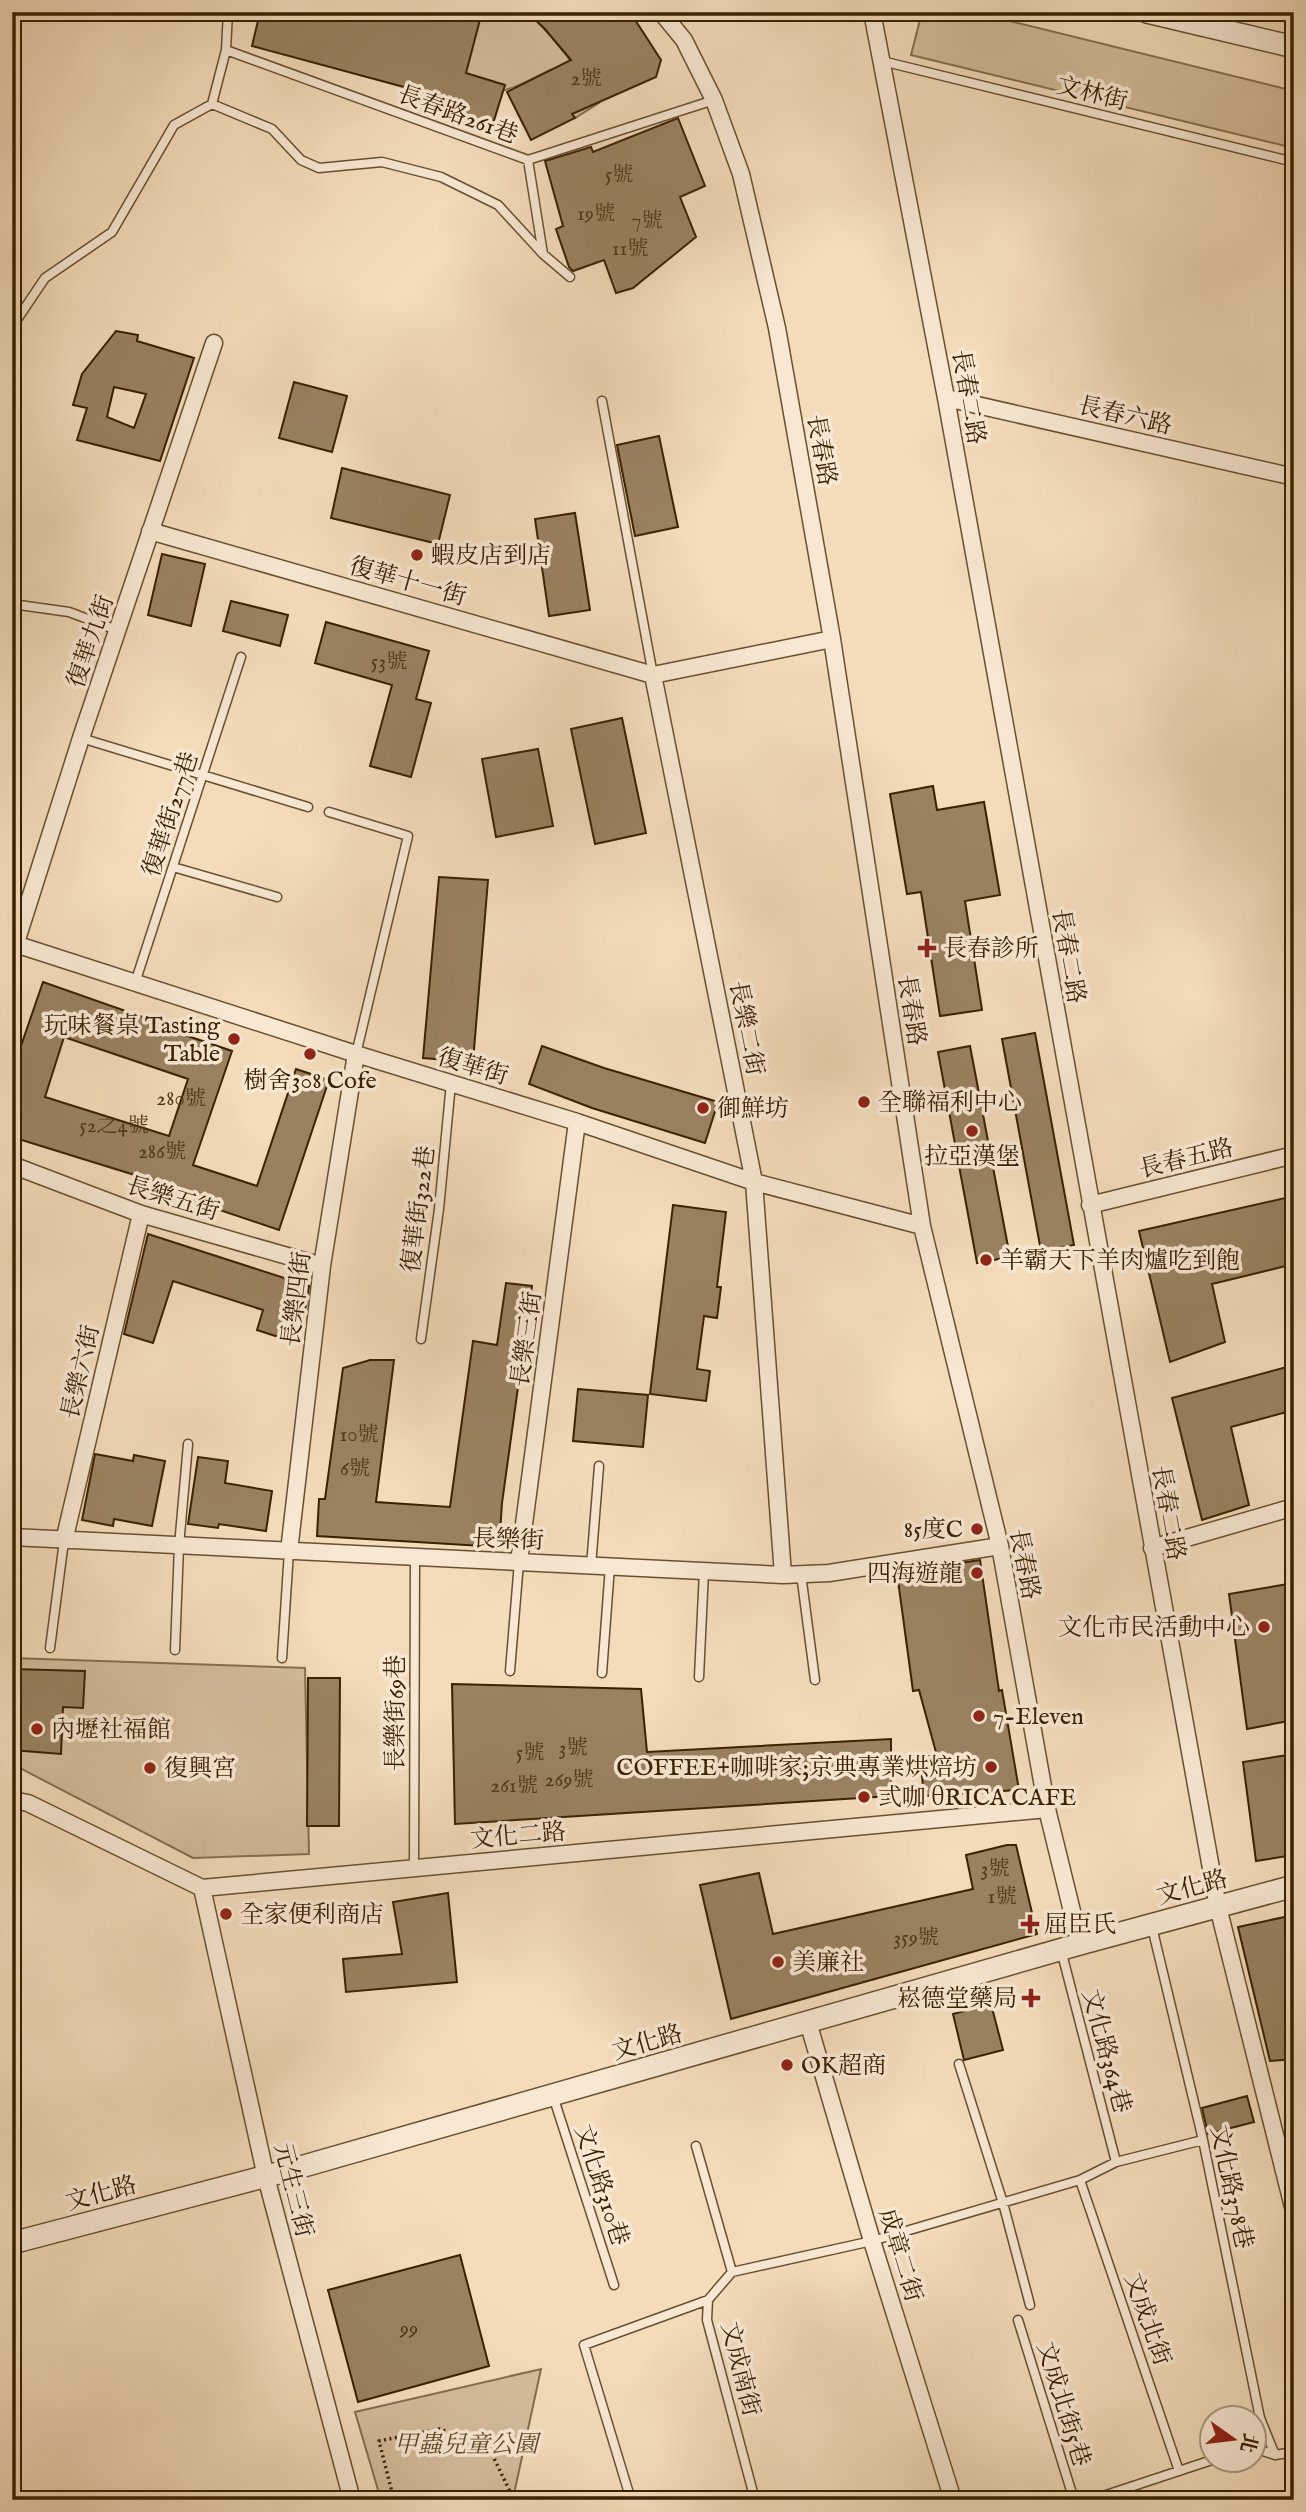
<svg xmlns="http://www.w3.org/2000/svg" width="1306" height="2512" font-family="'IM FELL English','Noto Serif TC',serif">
<rect width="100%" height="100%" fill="#f4dcbb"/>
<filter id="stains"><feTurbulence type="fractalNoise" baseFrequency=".00286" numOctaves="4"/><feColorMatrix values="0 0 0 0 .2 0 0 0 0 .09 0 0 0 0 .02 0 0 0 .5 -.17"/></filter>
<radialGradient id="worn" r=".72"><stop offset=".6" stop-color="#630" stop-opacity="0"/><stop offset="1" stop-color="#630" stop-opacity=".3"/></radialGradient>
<path fill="#d4bc9b" stroke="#866e4e" stroke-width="2" d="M457,12H527C556,38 578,69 599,103L575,118L550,70C500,95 493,100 439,79Z
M922,12H973L1294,91V148L911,55Z
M12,1658L305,1668L309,1854L193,1858L12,1764Z
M541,2369L514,2494L520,2500H381L355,2412Z"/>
<path fill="#9a8261" stroke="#392100" stroke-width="2" fill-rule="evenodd" d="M260,12H482L466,73L505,85L491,130L421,108L426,93L252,46Z
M527,12H630L661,60L656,77L572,114L575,118L531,140L507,92L571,60L544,28Z
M678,118L705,186L680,197L696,237L633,288L616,293L604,260L573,271L569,267L556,229L563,226L545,161L591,147L593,152Z
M116,331L138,335L137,341L194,358L160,461L77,440L87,408L73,405L82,374ZM114,387L146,394L134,428L107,417Z
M294,382L347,396L332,452L279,438Z
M659,436L678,527L635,536L617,445Z
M342,468L450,495L438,544L331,518Z
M575,513L590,610L549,616L535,519Z
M162,554L205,564L191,626L148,615Z
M231,601L288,615L280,646L223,631Z
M326,622L429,651L416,699L431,703L411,777L370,766L392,685L315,663Z
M622,718L646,833L595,844L571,729Z
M538,749L553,826L496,837L482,759Z
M933,786L937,810L984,802L1000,895L965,901L982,1010L940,1016L921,892L907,894L890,794Z
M439,877L488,880L473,1062L423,1058Z
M43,982L174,1028L173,1031L232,1051L193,1165L257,1186L296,1069L329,1080L279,1230L152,1187L154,1181L12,1137V1072ZM64,1037L188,1079L169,1136L45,1097Z
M1035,1033L1074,1245L1041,1251L1002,1039Z
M542,1046L604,1068L718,1102L705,1143L592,1108L529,1084Z
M970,1046L1010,1257L977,1263L938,1052Z
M1294,1196V1264L1212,1284L1225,1342L1170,1362L1139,1231Z
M673,1205L726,1212L717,1287H721L717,1318L704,1316L697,1369L710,1371L706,1401L650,1394Z
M148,1234L309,1286L307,1303L294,1342L257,1330L263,1310L173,1281L153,1343L124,1334Z
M506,1283L532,1286L502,1503L499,1547L317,1536L319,1499H325L343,1368L370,1360H394L376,1502L450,1507L473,1341L497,1345Z
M1294,1365V1410L1231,1427L1249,1505L1202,1520L1172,1398Z
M578,1389L648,1395L643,1447L573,1441Z
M95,1454L133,1461L134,1455L165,1461L152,1526L114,1519L113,1526L82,1520Z
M198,1457L228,1461L225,1483L272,1491L266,1531L219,1524L218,1528L188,1524Z
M980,1560L999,1691L1002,1690L1019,1790L924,1796L920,1757L937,1756L919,1690L913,1691L897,1573Z
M1294,1583V1720L1247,1729L1229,1594Z
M12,1669L85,1671L83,1708L63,1707L61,1754L12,1750Z
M308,1678H340L339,1826H307Z
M452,1684L641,1689L647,1752L891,1739V1796L455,1824Z
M1294,1754V1855L1256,1861L1243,1762Z
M1007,1845H1016L1037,1934L731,2019L700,1885L759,1873L773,1934L973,1889L966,1855Z
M448,1893L457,1982L346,1992L343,1959L402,1954L393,1902Z
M1294,1915V2059L1270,2061L1238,1927Z
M991,2004L1003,2050L964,2060L953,2014Z
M1247,2096L1254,2122L1208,2134L1202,2108Z
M460,2255L489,2366L358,2402L328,2290Z"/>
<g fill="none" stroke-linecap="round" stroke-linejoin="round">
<defs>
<path id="service" d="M228,12L226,50L528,160L714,100
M882,61L1294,162
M212,104L226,50
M528,160L543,254L570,277
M12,327L45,278L112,232L174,125L212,104L272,129L301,160L319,168L382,162L441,177L498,205L543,254
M602,401L653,675
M12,585L14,604
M12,604L69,612L117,630
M81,738L308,807
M329,812L408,836L356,1054
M173,867L277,897
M135,983L241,657
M421,1339L439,1209L451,1083
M591,1566L599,1466
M801,1574L815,1680
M50,1648L64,1541
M175,1650L179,1546L188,1444
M282,1658L289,1551
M510,1671L519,1562
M602,1673L610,1566
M699,1677L704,1571
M414,1868L415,1558
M1152,1927L1203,2140L1260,2418L1275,2455
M1061,1950L1116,2162
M959,2064L1003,2203L1030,2305
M553,2096L614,2285
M696,2146L732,2272
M1080,2180L1179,2471
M1018,2320L1074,2500
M1254,2448L1275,2455L1294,2452
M631,2500L584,2345L708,2300
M755,2500L707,2320L708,2300L732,2272L872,2241L1080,2180L1116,2162L1203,2140
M1091,2500L1212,2460"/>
<path id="minor" d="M661,12L684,40L714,100L741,174L777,328L832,639L922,1226L1000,1546L1047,1809L1080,1944
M872,12L946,398L1218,1907L1294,2211
M946,398L1294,477
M150,531L653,675
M12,943L356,1054L577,1122L754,1182L922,1226
M13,952L81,738L214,343
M12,1165L141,1214L322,1266
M1090,1205L1294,1155
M12,1537L783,1575L829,1573L1000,1546
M64,1541L141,1214
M1152,1548L1294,1507
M289,1551L322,1266L356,1054
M519,1562L577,1122
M783,1575L754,1182L653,675L832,639
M12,1800L28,1803L202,1888L1047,1809
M202,1888L266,2177L352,2500
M808,2022L872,2241L953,2500"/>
<path id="tertiary" d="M1147,12L1294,47
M12,2243L290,2170L1080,1944L1294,1886"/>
</defs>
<use href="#service" stroke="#68502f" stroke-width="11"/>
<use href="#minor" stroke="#68502f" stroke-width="19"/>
<use href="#tertiary" stroke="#68502f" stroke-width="24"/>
<path stroke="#392100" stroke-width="3.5" stroke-dasharray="2 3.5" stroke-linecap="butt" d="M394,2500L379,2441L439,2429L462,2436L491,2452L514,2500"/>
<use href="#service" stroke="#f8e8d3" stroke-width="8"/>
<use href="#minor" stroke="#f8e8d3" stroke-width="16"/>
<use href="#tertiary" stroke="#f8e8d3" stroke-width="21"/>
</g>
<g fill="#8f2418" stroke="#f8e8d3" stroke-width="2.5">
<circle cx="417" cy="555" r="7"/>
<path d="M923.5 937.5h7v7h7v7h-7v7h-7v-7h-7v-7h7z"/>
<circle cx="234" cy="1039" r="7"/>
<circle cx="310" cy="1054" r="7"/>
<circle cx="864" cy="1102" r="7"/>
<circle cx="703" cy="1108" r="7"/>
<circle cx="972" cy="1131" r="7"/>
<circle cx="986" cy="1260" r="7"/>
<circle cx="977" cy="1529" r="7"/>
<circle cx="977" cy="1573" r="7"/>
<circle cx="1264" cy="1627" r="7"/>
<circle cx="979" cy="1716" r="7"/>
<circle cx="37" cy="1729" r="7"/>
<circle cx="991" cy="1767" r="7"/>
<circle cx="150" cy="1768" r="7"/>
<circle cx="864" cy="1797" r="7"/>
<circle cx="226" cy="1914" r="7"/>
<path d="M1026.5 1913.5h7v7h7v7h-7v7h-7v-7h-7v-7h7z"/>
<circle cx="778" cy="1962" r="7"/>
<path d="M1027.5 1987.5h7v7h7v7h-7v7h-7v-7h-7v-7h7z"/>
<circle cx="787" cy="2065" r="7"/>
</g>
<g text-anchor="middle" stroke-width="7" stroke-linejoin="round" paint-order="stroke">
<g font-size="21" fill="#513918">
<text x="586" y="85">2號</text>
<text x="619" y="181">5號</text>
<text x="596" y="220">19號</text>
<text x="647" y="227">7號</text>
<text x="630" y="255">11號</text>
<text x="389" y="668">53號</text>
<text x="181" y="1105">280號</text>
<text x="114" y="1132">52之4號</text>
<text x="162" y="1158">286號</text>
<text x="359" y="1441">10號</text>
<text x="355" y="1475">6號</text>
<text x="573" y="1754">3號</text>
<text x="530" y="1759">5號</text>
<text x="569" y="1786">269號</text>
<text x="514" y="1792">261號</text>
<text x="995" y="1875">3號</text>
<text x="1002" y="1903">1號</text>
<text x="916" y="1944">359號</text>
<text x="409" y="2335">99</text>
</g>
<g font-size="24" fill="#392100" stroke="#f8e8d3">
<text transform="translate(1092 93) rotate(14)" y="8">文林街</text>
<text transform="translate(458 114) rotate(20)" y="8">長春路261巷</text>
<text transform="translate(969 397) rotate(80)" y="8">長春二路</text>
<text transform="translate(1125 415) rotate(13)" y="8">長春六路</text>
<text transform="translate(822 450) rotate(80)" y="8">長春路</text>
<text transform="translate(408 581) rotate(16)" y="8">復華十一街</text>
<text transform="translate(90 641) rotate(-71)" y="8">復華九街</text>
<text transform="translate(170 814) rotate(-72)" y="8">復華街277巷</text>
<text transform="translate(1069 956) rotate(80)" y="8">長春二路</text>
<text transform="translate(912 1010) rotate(81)" y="8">長春路</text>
<text transform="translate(747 1028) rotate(79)" y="8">長樂二街</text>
<text transform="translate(473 1066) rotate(17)" y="8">復華街</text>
<text transform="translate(1186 1158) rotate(-14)" y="8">長春五路</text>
<text transform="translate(173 1198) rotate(17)" y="8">長樂五街</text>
<text transform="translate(418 1209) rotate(-83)" y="8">復華街322巷</text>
<text transform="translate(296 1299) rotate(-83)" y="8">長樂四街</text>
<text transform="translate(526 1339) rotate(-82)" y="8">長樂三街</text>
<text transform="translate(80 1372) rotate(-77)" y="8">長樂六街</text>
<text transform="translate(1169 1513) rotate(80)" y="8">長春二路</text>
<text transform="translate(508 1539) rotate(2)" y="8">長樂街</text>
<text transform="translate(1025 1564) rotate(79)" y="8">長春路</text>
<text transform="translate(395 1713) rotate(-90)" y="8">長樂街69巷</text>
<text transform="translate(518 1835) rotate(-5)" y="8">文化二路</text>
<text transform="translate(1192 1887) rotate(-15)" y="8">文化路</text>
<text transform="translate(647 2042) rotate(-16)" y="8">文化路</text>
<text transform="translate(1107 2051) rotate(75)" y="8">文化路364巷</text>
<text transform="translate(602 2185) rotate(72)" y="8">文化路310巷</text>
<text transform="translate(1232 2187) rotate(78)" y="8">文化路378巷</text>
<text transform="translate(294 2190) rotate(76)" y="8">元生三街</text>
<text transform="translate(101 2193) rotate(-15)" y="8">文化路</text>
<text transform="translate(901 2255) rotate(73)" y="8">成章二街</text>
<text transform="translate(1148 2319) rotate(71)" y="8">文成北街</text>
<text transform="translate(741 2369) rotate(76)" y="8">文成南街</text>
<text transform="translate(1064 2404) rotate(73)" y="8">文成北街5巷</text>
</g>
<g font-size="24" fill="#392100" stroke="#f8e8d3" text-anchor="start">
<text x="431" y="563">蝦皮店到店</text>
<text x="943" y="956">長春診所</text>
<text x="220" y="1033" text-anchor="end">玩味餐桌 Tasting<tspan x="220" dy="28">Table</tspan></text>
<text x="310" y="1088" text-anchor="middle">樹舍308 Cofe</text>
<text x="878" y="1110">全聯福利中心</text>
<text x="717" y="1116">御鮮坊</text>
<text x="972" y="1164" text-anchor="middle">拉亞漢堡</text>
<text x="1000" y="1268">羊霸天下羊肉爐吃到飽</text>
<text x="963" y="1537" text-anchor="end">85度C</text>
<text x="963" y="1581" text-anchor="end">四海遊龍</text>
<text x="1250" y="1635" text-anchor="end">文化市民活動中心</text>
<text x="993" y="1724">7-Eleven</text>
<text x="51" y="1737">內壢社福館</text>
<text x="977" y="1775" text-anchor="end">COFFEE+咖啡家;京典專業烘焙坊</text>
<text x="164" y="1776">復興宮</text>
<text x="878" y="1805">弎咖 θRICA CAFE</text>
<text x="240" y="1922">全家便利商店</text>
<text x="1044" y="1932">屈臣氏</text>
<text x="792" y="1970">美廉社</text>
<text x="1017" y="2006" text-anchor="end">崧德堂藥局</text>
<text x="801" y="2073">OK超商</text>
</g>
<g font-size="24" font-style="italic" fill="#604827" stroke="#f8e8d3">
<text x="466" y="2452">甲蟲兒童公園</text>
</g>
</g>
<rect width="1306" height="2512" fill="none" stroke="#f4dcbb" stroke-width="42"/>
<rect x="14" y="14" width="1278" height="2484" fill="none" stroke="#392100" stroke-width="3.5"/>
<rect x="21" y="21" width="1264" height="2470" fill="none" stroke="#392100" stroke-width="2"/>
<g transform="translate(1233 2439) rotate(104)"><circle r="33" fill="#f8e8d3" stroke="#ac987f" stroke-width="2"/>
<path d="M0-5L12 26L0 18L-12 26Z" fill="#8f2418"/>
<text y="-10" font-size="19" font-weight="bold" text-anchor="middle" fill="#392100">北</text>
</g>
<rect width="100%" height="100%" filter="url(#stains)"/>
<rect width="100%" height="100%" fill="url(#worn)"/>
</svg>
